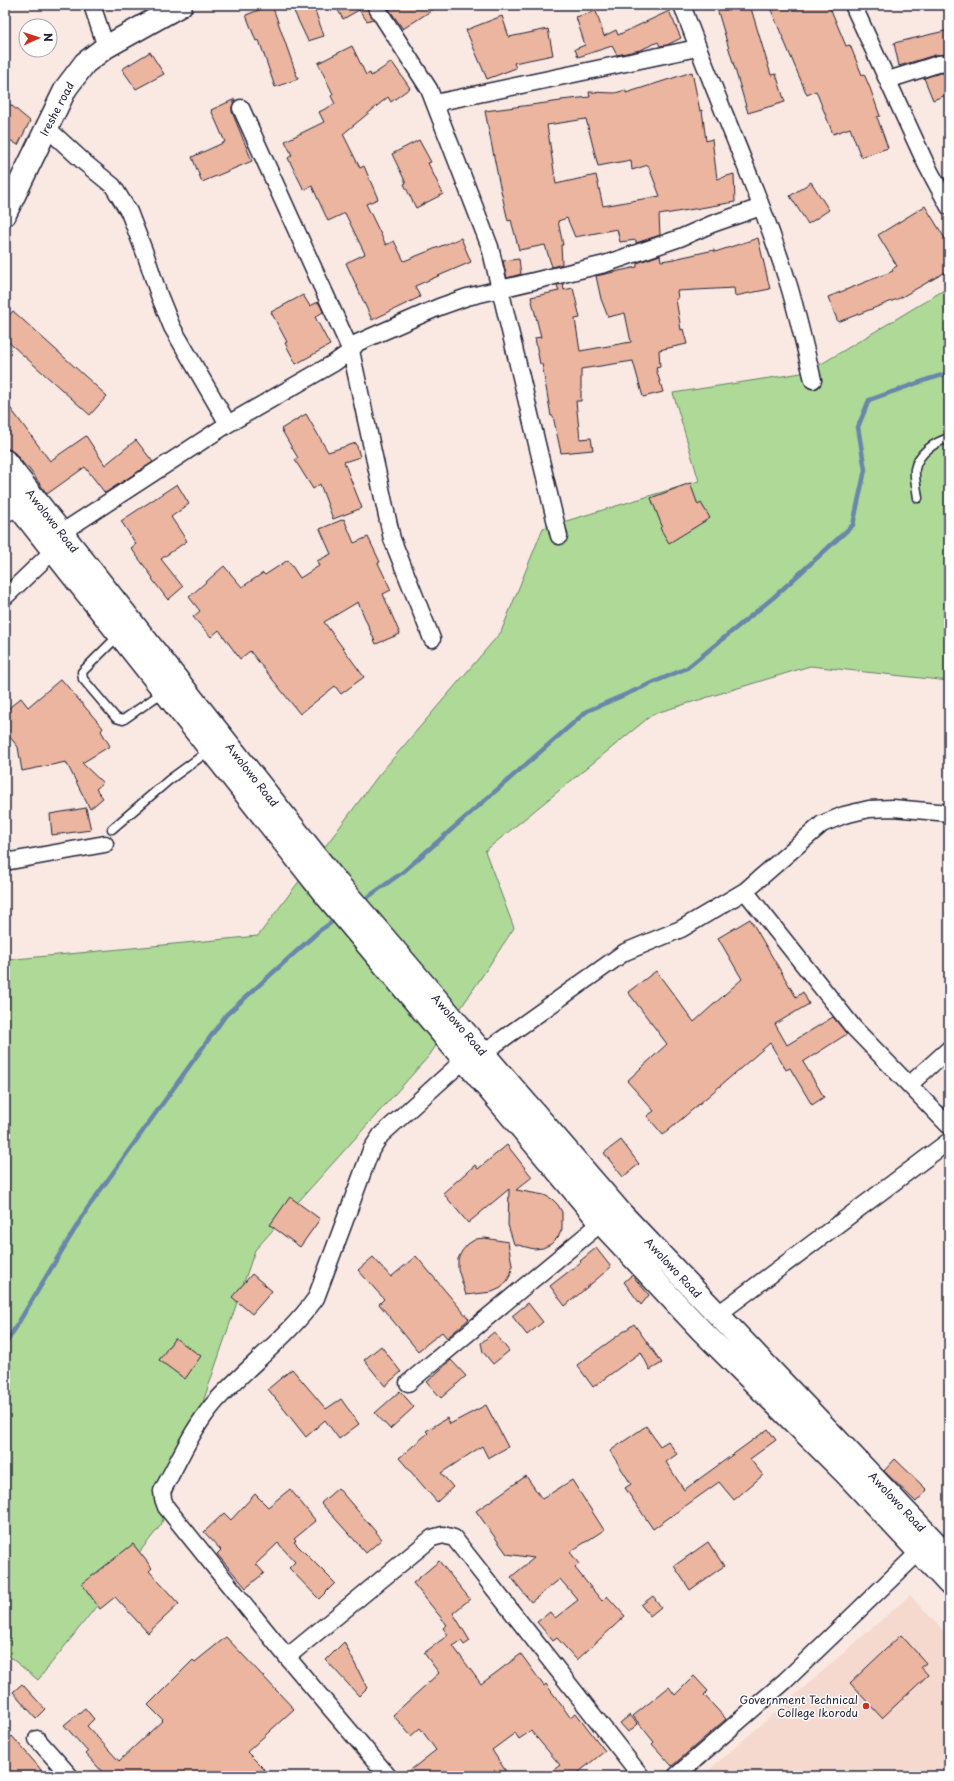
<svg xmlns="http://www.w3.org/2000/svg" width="954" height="1781" font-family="'Playpen Sans',sans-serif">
<rect width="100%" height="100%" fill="#f9e9e2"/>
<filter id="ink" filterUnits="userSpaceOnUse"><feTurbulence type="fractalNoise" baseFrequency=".025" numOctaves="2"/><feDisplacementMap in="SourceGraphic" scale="8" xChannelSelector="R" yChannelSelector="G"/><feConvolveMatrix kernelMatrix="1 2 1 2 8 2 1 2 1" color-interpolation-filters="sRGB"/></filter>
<g filter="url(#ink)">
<path fill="#f5d9ce" d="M910,1595L949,1637V1776H702Z"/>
<path fill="#aed997" stroke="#687e69" d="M949,287V681L810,666L653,714L485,851L514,928L429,1056L255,1250L161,1525L38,1680L5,1653V960L258,936L378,776L501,632L543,528L699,481L673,393L808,372Z"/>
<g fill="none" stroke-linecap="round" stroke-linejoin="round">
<path stroke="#6887aa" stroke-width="4.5" d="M361,902L403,872L587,711L687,668L774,597L853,525L865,470L858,427L869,400L926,380L949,373
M5,1345L87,1209L226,1015L319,931L338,918"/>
</g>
<path fill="#ebb59f" stroke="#22223b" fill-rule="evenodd" d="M272,5L298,79L275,87L259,40L256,41L246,15Z
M291,5H313L324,36L308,41Z
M335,5H366L373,19L367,21L359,10L343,19Z
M386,5H440L403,29Z
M716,5H750L771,75L776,74L785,102L748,113Z
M769,5H829L846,46L850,45L862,75L864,74L870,88L880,116L877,117L888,148L861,157L850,128L833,134L816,91L807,95Z
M596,11L604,36L616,30L618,35L669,11L681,38L667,45L660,46L658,42L640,50L617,55L612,46L578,57L575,49L585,45L576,17Z
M502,16L509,37L548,29L553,55L514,63L516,68L487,79L466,30Z
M949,30V54L935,55L899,66L894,43Z
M352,46L366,75L370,73L371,76L392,62L410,88L391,102L388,97L343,134L360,168L364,166L378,199L366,204L386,245L394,241L404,261L461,238L471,262L415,286L420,297L372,320L346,263L365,254L345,213L328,221L312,186L304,190L288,158L292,155L285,141L324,122L319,112L335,104L331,96L333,94L318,63Z
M150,52L164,74L136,89L122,69Z
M692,72L700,111L702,110L706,141L712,139L717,179L734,174L735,202L659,215L660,235L636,243V240L620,242L617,229L575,237L567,218L558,221L563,245H561L562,264L552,267L545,245L519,250L511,220L508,221L499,182L485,111L561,101V100L590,97L589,92L615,93L626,90V93ZM586,119L598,166L631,160L632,170L648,165L660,196L603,206L596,175L556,184L547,125Z
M940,73H949V94L933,100L924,78Z
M235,99L232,107V112L252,161L202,182L192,157L225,142L211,110Z
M5,100L30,121L18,145L5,137Z
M419,140L431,162L428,163L443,194L416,208L404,184L406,183L392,154Z
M811,182L829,210L808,224L790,196Z
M925,206L949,245V270L900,298L838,322L828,297L893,271L892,269L897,266L878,235Z
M758,238L770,289L735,296L734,288L677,291L678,299H676L681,330L683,329L687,344L659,350L660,367L656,368L663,392L643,397L633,361L581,369V401H576L580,439L591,438L593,450L561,453L553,416H551L542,364H540L535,338L541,337L531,297L559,291L557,285L563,284L564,290L573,288L580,318L575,319L580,351L631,342L625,313L608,317L601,299L596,276L637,267V263L660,255L661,261L674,259L714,250L715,252Z
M519,259L521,274L507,278L503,261Z
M303,295L310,306L318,302L321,307L323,312L315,317L330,345L296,364L285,343L287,342L271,312Z
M13,311L107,396L90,415L5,339V320Z
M5,401L50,461L86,436L105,465L136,440L153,462L105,493L85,467L47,494L27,466L26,467L15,453L5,447Z
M306,414L328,452L356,443L360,457L344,462L362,508L333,519L320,484L313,489L295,460L298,458L281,429Z
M690,483L698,505L701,503L710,518L669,543L660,528L662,526L651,498Z
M177,484L189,504L171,517L187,541L161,559L183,587L168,600L152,579L153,578L131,548L136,544L121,521Z
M344,519L354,543L368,537L380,562L378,563L391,590L383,594L400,634L376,644L358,602L324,622L364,677L341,694L335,686L300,714L250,651L240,659L219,630L211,637L193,617L200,611L189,597L224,566L242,587L263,573L265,575L288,560L300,578L319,566L317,561L331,554L320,529Z
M61,679L103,728L101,731L110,746L82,763L103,783L96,789L103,798L90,809L66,762L22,771L18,747L5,731V711L21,698L28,707Z
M86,808L91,830L52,835L50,814Z
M750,919L796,997L803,992L809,1004L775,1024L787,1045L833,1017L847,1034L803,1062L824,1097L812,1105L790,1068L786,1070L770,1043L663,1135L647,1116L654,1111L627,1081L667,1044L628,992L656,971L694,1022L742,979L718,938Z
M621,1140L639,1164L623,1177L604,1153Z
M507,1145L532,1177L516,1190L544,1195L552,1199L558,1205L562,1212V1229L558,1237L551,1244L543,1248L534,1249L514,1244L508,1225L509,1189L468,1223L443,1193L475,1165L478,1169Z
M290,1197L320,1219L300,1247L270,1225Z
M485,1238L508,1242L512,1265L511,1274L507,1281L501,1288L492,1292L466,1295L458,1269V1259L462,1251L468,1244L476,1239Z
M596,1248L611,1267L565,1306L550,1286L581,1262L580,1261Z
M416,1256L469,1319L447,1338L442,1332L418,1351L379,1304L384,1299L358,1270L373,1257L391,1277Z
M252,1274L272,1291L252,1314L232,1297Z
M632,1275L649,1295L641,1305L624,1282Z
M528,1303L543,1322L527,1335L512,1316Z
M634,1324L662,1363L650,1370L641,1352L593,1387L577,1365Z
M494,1332L509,1351L493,1364L483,1352L481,1343Z
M175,1338L201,1356L185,1379L159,1360Z
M381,1346L401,1372L385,1386L364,1360Z
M451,1360L466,1376L441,1398L427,1382Z
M292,1369L326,1409L341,1399L359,1424L339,1439L325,1420L306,1437L268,1389Z
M400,1391L414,1407L390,1429L375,1413Z
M486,1405L508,1447L488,1458L482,1446L441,1473L453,1487L437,1502L399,1458L428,1433L426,1431L447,1418L450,1424Z
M646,1426L660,1446L668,1441L677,1454L666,1462L684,1490L768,1429L776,1440L750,1459L763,1475L734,1500L719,1482L653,1529L625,1488L631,1484L610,1451Z
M895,1459L927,1490L916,1502L884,1471Z
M526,1476L542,1499L572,1480L604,1530L570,1552L579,1564L575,1568L602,1601L607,1596L625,1616L577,1660L557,1638L553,1641L537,1622L550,1612L555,1618L578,1600L560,1579L531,1602L511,1577L534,1558L507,1554L476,1511Z
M338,1488L382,1539L366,1553L321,1503Z
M290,1489L316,1521L294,1539L296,1541L294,1542L335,1583L319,1599L289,1568L295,1562L278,1543L256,1564L264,1573L246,1588L217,1554L221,1550L204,1532L224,1513L231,1520L255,1494L268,1507Z
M708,1542L724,1566L690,1590L674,1566Z
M133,1544L152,1568L149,1571L179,1604L148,1633L115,1597L100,1609L82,1584Z
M439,1561L470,1599L453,1613L470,1641L464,1645L461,1641L453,1646L481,1684L521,1654L544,1686L546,1684L570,1717L576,1713L605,1751L574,1776H546L560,1765L531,1731L519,1739L515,1733L492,1750L509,1776H403L436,1750L420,1728L411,1736L393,1715L439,1673L424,1653L448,1635L443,1628L447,1625L413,1583Z
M653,1596L661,1607L650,1616L641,1605Z
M901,1635L926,1663L921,1667L928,1675L882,1718L850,1683Z
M226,1637L294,1709L247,1752L271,1776H106L86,1754L88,1752L64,1725L85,1708L94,1719L87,1726L119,1761L163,1720L148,1705L193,1660L195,1662Z
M344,1642L367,1688L359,1696L326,1660Z
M694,1676L708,1691L704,1695L726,1719L672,1766L652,1744L654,1742L633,1716L669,1687L675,1695Z
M22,1684L45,1709L36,1718L13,1692Z
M630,1715L638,1724L628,1732L620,1723Z
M12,1736L38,1766L45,1776H5V1742Z"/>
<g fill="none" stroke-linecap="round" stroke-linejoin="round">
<defs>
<path id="lane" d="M918,498C917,489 914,478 915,469C918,453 935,442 949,438
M5,518L21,511
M119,635L82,672L83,679L116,718L123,720L163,692
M112,829L169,780L210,750"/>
<path id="street" d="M92,5L106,47
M375,5L429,89L490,247L559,536
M682,5C716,99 759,190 789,286C798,316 805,348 813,380
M853,5L926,164L949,207
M888,80L938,64L949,63
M435,103L697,48
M241,108L351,351L392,539L432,639
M47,128L85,163L113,186L129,212L146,256L159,295L172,327L228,424
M5,597L53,551L61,533L228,424L334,363L351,351L357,343L439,307L467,297L605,264L680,238L712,224L761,207
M5,862L105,844
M745,891L853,1027L949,1126
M483,1053L625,952L681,929L745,891L822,824L844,815L869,809L893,808L949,813
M909,1085L949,1049
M717,1315L949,1141
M408,1383L601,1223
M287,1657L432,1538L443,1535L454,1538L641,1776
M37,1739L70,1776
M388,1776L287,1657L166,1507L163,1499L162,1491C179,1461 193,1427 216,1401C248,1366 288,1337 316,1298L371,1150L381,1135L464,1060
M676,1776L785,1681L919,1552"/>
<path id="secondary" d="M5,214L66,88L85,63L106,47L181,5
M5,461L335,880L452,1017L621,1213L949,1557
M5,490L323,892L601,1223L702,1331L846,1474L949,1584"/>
</defs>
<use href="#lane" stroke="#22223b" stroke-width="11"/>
<use href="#street" stroke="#22223b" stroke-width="19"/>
<use href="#secondary" stroke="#22223b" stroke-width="25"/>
<use href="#lane" stroke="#fff" stroke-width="8"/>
<use href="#street" stroke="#fff" stroke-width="16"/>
<use href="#secondary" stroke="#fff" stroke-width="22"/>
</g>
</g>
<circle fill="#c8321e" stroke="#fff" stroke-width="1.5" cx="866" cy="1706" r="4"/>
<g text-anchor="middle" stroke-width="3" stroke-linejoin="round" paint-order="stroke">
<g font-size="11" fill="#22223b" stroke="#fff">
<text transform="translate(57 109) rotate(-62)" y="4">Ireshe road</text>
<text transform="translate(52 521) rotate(52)" y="4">Awolowo Road</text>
<text transform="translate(252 775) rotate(52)" y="4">Awolowo Road</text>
<text transform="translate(459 1025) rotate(49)" y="4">Awolowo Road</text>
<text transform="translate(673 1268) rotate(47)" y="4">Awolowo Road</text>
<text transform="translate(897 1502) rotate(47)" y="4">Awolowo Road</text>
</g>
<g font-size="11" fill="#22223b" stroke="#fff" text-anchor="end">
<text x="858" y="1704">Government Technical<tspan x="858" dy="13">College Ikorodu</tspan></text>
</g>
</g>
<rect width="954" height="1781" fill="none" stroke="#fff" stroke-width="20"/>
<rect x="10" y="10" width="934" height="1761" fill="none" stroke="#22223b" stroke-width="1.5" filter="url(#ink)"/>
<g transform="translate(38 38) rotate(87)"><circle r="19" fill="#ffffff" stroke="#a7a7b1"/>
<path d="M0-3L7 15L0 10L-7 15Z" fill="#c8321e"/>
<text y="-6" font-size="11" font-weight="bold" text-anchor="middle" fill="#22223b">N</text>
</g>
</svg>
